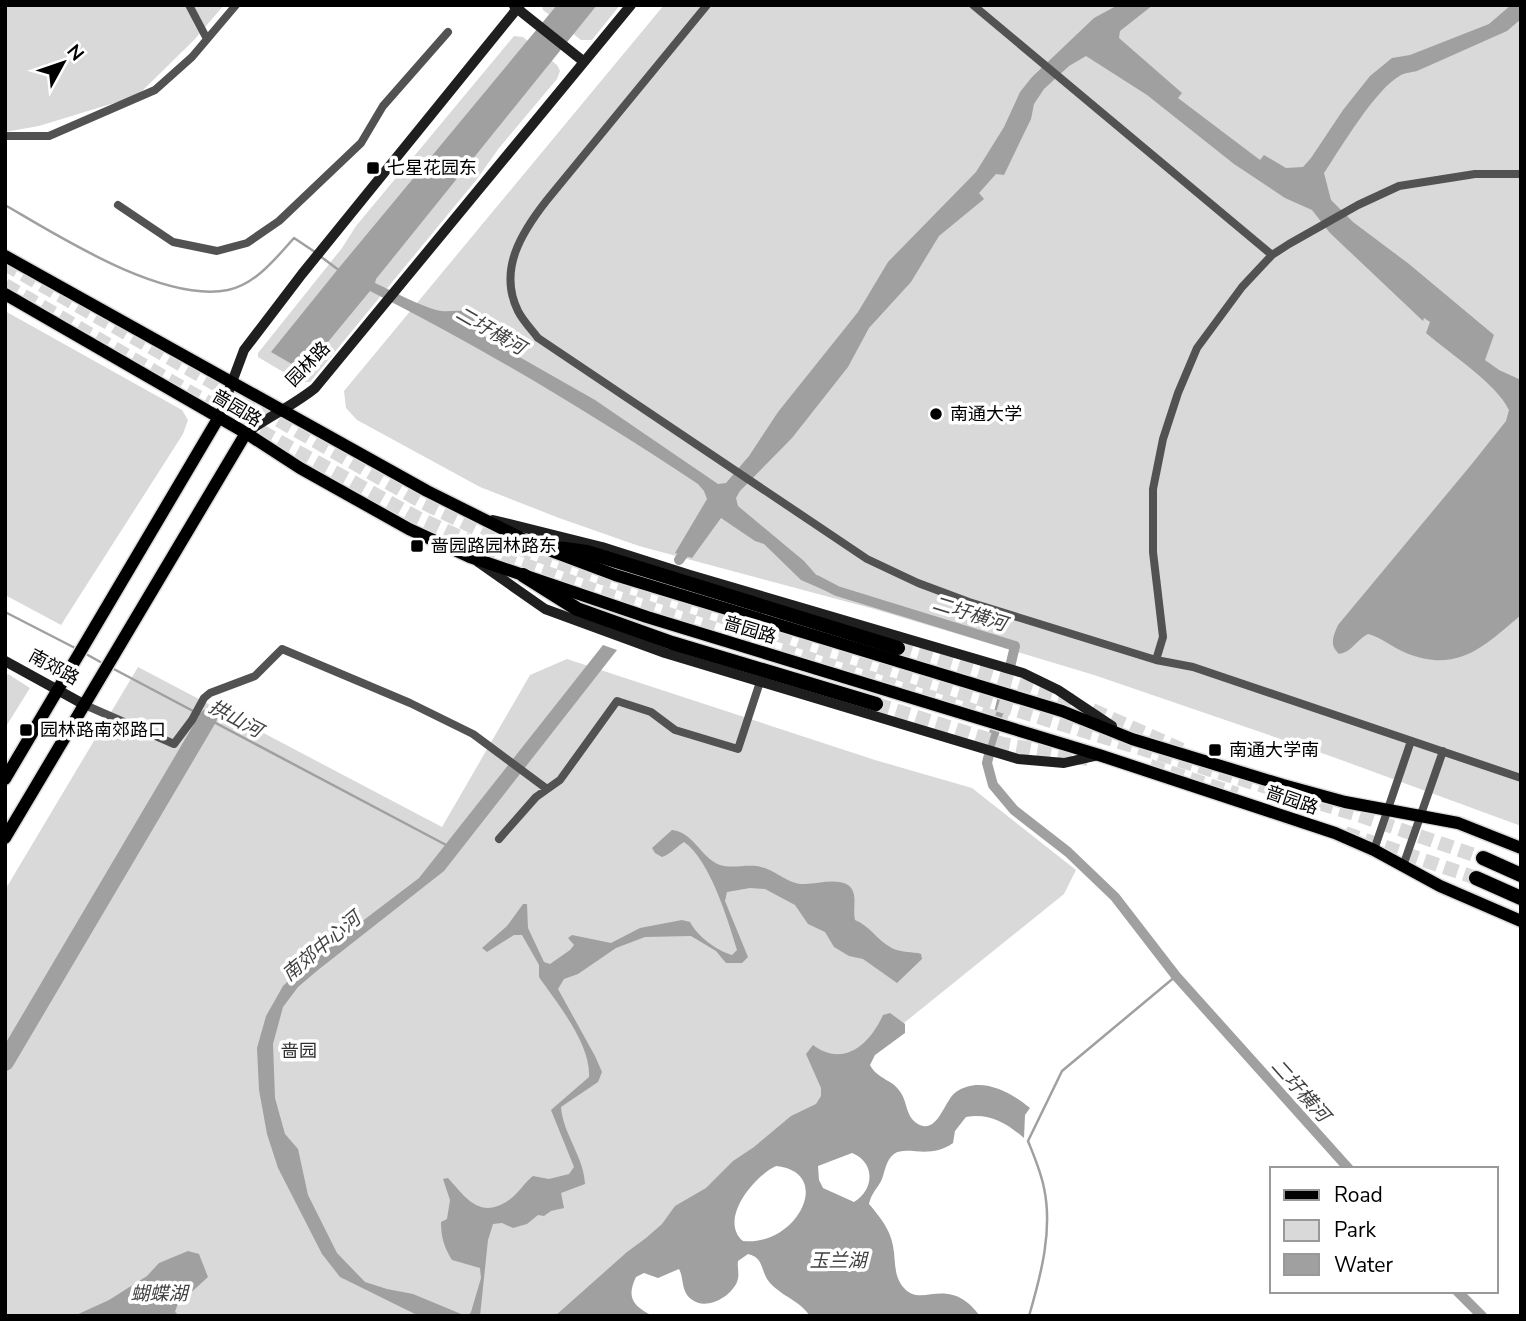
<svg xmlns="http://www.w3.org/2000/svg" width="1526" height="1321" font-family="'Nunito Sans','Noto Sans SC',sans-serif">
<rect width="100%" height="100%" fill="#fff"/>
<path fill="#d9d9d9" d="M5,5H224L195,39L137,96L39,126L5,132Z
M542,5H620L592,40H581L543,10Z
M664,5H1521V826L1333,757L1094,675L874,609L639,546L559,518L480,487L357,420L346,408L344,391Z
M514,36L523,37L557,65L560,71L557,79L499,148L477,179L310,382H300L258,357V353L342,248L356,226Z
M5,311L182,410L188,420L183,434L61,625L5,595Z
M567,659L875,760L972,788L1076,870L1064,894L863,1056L790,1140L577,1316H5V890L138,667L442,827L530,675Z
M8,674L30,688L5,728V678Z"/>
<path fill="#a0a0a0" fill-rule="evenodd" d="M557,5H597L376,279L375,283C395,292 416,304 436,310C448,313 457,309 469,312L486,338L595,400L718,484L726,483L749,456L778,412L858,312L888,262L976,172L1004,127L1020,92L1032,77L1094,18L1118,5H1153L1120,31L1119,38L1182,93L1178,98L1260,160L1264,155L1286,168L1303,167L1311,158L1343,110L1370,76L1392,58L1410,55L1489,24L1511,5H1521V19L1507,31L1417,71C1412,72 1405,73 1401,75C1375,89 1341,148 1324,173L1331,200L1353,222L1409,264L1494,335L1485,360L1499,370L1521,380V615C1484,646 1458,674 1406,653C1393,648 1381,637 1368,634C1356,640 1352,652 1339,654C1329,645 1333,636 1338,625L1471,465L1506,421L1509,410C1496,383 1450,354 1426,333L1430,322L1424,318L1423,321L1330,233L1312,210L1285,198L1234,164L1147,95L1086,56L1069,66L1044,89L1034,104L1031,119L1004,175L996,174L979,193L984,199L939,236L911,282L869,328L848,367L792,438L740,491L736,498L738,506L804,561L833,594L801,580L764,544L755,541L721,518L692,558L675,553L707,499L704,491L698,484C592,414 483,348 370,291L304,371L271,352L338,269Z
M603,645L617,650L444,871L318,970L298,987L283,1007L273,1044L275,1098L285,1134L298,1149L308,1195L337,1253L365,1282L387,1289L413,1294L466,1316H419L340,1277L322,1254L278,1168L267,1134L259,1090L257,1048L266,1016L283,986L306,964L419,878Z
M672,830C695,832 702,862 724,866C736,868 749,864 761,867C778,871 788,885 805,884C818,884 836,878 848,885C859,893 852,908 855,920C870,926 876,939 890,947C898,952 909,952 918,953L921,954L922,959L897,983L863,959L849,956L834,947L825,932L808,924L795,905L765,889L750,888L727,892L725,901L748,957L742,963H726L716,951L691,936L645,937L616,948L578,974L564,979L558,989L595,1056L602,1072L598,1082L561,1107C563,1134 584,1157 585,1184L561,1193L564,1208L551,1211L544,1216L538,1215L527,1224L513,1228L502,1223L493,1224L488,1240L480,1316H468L471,1312L481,1278L480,1268L452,1260C444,1247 441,1237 441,1222L447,1219L450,1200L443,1179L448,1178C466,1198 480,1220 509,1200C518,1194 524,1183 533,1176L549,1179L569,1174L574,1167L551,1110L589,1077C591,1044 557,1003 539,977V965L522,935H514L487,952L482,948L507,926L523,904H527L528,928L544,962L550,964L570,950L574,945L568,938L572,935L611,943L640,928L682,920L690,922C698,937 716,950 732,955L737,950C728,920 710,860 684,842C676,847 671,854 662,857L655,853L652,848Z
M890,1013L905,1024V1033L875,1055L870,1065C878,1080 893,1079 901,1093C907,1102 906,1115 915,1122C937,1139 944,1100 956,1092C980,1075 1011,1092 1030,1108L1025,1115L1024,1138C1006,1123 990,1113 966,1117L955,1131L953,1143C930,1160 907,1145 894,1154C886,1160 885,1171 882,1179C878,1188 871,1193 869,1204C880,1217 890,1229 893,1246C896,1261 893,1276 904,1288C922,1309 948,1273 980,1316H810C799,1300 783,1297 770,1283C760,1272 765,1258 748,1254L738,1261C737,1268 740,1275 737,1282C730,1298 705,1311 691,1299C681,1291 684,1278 679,1269L658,1278L644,1273L636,1277C626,1298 633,1306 653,1316H555L627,1252L646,1238L662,1224L675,1206L706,1188L733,1161L754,1147L791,1116L816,1104L821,1096V1088L806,1054L813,1045C844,1068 870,1044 883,1015ZM852,1153C875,1162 875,1189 854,1202L823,1188L819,1180L818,1166ZM776,1166C835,1172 797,1247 743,1241C718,1220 754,1176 776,1166Z
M188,1251L199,1254L208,1277L185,1298L179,1300L175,1312L180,1316H74L109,1300L147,1276L159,1263Z"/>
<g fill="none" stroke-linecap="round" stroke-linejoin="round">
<path stroke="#a0a0a0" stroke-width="2.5" d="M5,205C60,237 163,303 228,290C256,284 276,258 294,238L315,252
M320,256L340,271
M5,612L77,649
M86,654L104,664
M110,667L448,846
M1029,1316C1041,1275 1053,1230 1044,1188C1041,1172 1034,1156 1028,1141L1062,1071L1176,976"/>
<path stroke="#a0a0a0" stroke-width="10" d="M679,560L689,546
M816,580L837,591L1015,646L987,763L993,785L1014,810L1068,852L1115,897L1176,976L1349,1169
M1457,1291L1482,1316"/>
<path stroke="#a0a0a0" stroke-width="18" d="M5,1062L208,718"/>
<path stroke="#d9d9d9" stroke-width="14" stroke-dasharray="14 7" stroke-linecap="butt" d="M5,264L422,502L512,546L608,580L947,689L1361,816L1483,858
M5,285L195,395L416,517L506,558L602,593L1007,721
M898,648L1074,701
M876,704L1003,744L1088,759
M1092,710L1185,751
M1150,766L1237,794
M1345,833L1476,878"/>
<defs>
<path id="primary" d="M5,256L427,491L535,545L615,575L1062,711L1132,739L1283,785L1345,802L1458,823L1521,848
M5,294L246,433L300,468L409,529L470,557L647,617L1099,755L1335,833L1374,850L1440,886L1521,921
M5,779L219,417
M5,838L246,433"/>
<path id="highway" d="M535,545L587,552L898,648
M523,575L577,609L672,643L876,704
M1483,858L1521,875
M1476,878L1521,898"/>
</defs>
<use href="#primary" stroke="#dbdbdb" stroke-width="15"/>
<use href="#highway" stroke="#dbdbdb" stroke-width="17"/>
<path stroke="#525252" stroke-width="8" d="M189,5L207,39
M707,5L547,200C521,233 498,270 518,311C523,321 532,330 538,338L867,559L918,583L969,602L1156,660L1193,667L1521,778
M973,5L1272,255
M5,136H49L155,90L192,57L236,5
M118,205L173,242L217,251L247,243L279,221L361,143L383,106L448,32
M1156,660L1163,637L1153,552V489L1163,439L1178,393L1197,348L1242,287L1272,255L1289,244L1358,205L1399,186L1475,174H1521
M85,705L174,744L192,720L204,698L210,693L255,676L282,649L410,703L473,734L547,789
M499,839L536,797L560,780L617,701L651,712L675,730L738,749L760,682
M1374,850L1411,741
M1403,866L1443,751"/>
<path stroke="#1f1f1f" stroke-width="10" d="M514,6L583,61
M219,417L244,350L302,274L520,5
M246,433C268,417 294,405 315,388L631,5
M493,520L602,547L690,575L1023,673L1058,690L1112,726
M478,562L545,609L665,653L1018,759L1064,763L1099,755
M5,661L85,705"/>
<use href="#primary" stroke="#000" stroke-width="12"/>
<use href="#highway" stroke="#000" stroke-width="14"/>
</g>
<g fill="#000" stroke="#fff" stroke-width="2.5">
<rect x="366" y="161" width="14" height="14" rx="3.5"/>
<circle cx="936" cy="414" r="7"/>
<rect x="410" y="539" width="14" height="14" rx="3.5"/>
<rect x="19" y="723" width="14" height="14" rx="3.5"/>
<rect x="1208" y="743" width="14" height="14" rx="3.5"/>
</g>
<g text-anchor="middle" stroke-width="7" stroke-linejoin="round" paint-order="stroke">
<g font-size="18" fill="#000" stroke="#fff" text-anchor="start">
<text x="387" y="174">七星花园东</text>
<text x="950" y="420">南通大学</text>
<text x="431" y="552">啬园路园林路东</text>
<text x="40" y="736">园林路南郊路口</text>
<text x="1229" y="756">南通大学南</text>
</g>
<g font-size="18" fill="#000" stroke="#fff">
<text transform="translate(308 364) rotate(-46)" y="6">园林路</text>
<text transform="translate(237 408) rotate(31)" y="6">啬园路</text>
<text transform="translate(750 630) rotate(17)" y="6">啬园路</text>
<text transform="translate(54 667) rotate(29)" y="6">南郊路</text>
<text transform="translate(1292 800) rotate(19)" y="6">啬园路</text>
</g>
<g font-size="18" fill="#303030" stroke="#fff">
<text x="299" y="1057">啬园</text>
</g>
<g font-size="19" font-style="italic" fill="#414141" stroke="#fff">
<text transform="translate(491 330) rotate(30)" y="7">二圩横河</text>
<text transform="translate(970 613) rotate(17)" y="7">二圩横河</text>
<text transform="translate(236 718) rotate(28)" y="7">拱山河</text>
<text transform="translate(321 946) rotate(-40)" y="7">南郊中心河</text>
<text transform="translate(1301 1090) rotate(48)" y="7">二圩横河</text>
<text x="838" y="1267">玉兰湖</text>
<text x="159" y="1300">蝴蝶湖</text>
</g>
</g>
<rect width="1526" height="1321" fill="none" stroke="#000000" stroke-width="14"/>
<rect x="1270" y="1167" width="228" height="126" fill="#ffffff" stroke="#999999" stroke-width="2"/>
<rect x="1284" y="1190" width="35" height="10" fill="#000000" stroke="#999999" stroke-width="2"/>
<text x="1334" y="1202" font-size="21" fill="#000000">Road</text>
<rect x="1284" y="1220" width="35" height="21" fill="#d9d9d9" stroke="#999999" stroke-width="2"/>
<text x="1334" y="1237" font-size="21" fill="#000000">Park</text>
<rect x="1284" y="1254" width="35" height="21" fill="#a0a0a0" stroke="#999999" stroke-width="2"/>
<text x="1334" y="1272" font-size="21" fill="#000000">Water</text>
<g transform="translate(63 63) rotate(50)" stroke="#ffffff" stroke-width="5" paint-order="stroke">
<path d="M0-5L12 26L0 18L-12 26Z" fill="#000000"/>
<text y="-10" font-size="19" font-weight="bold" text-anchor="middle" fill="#000000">N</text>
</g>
</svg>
